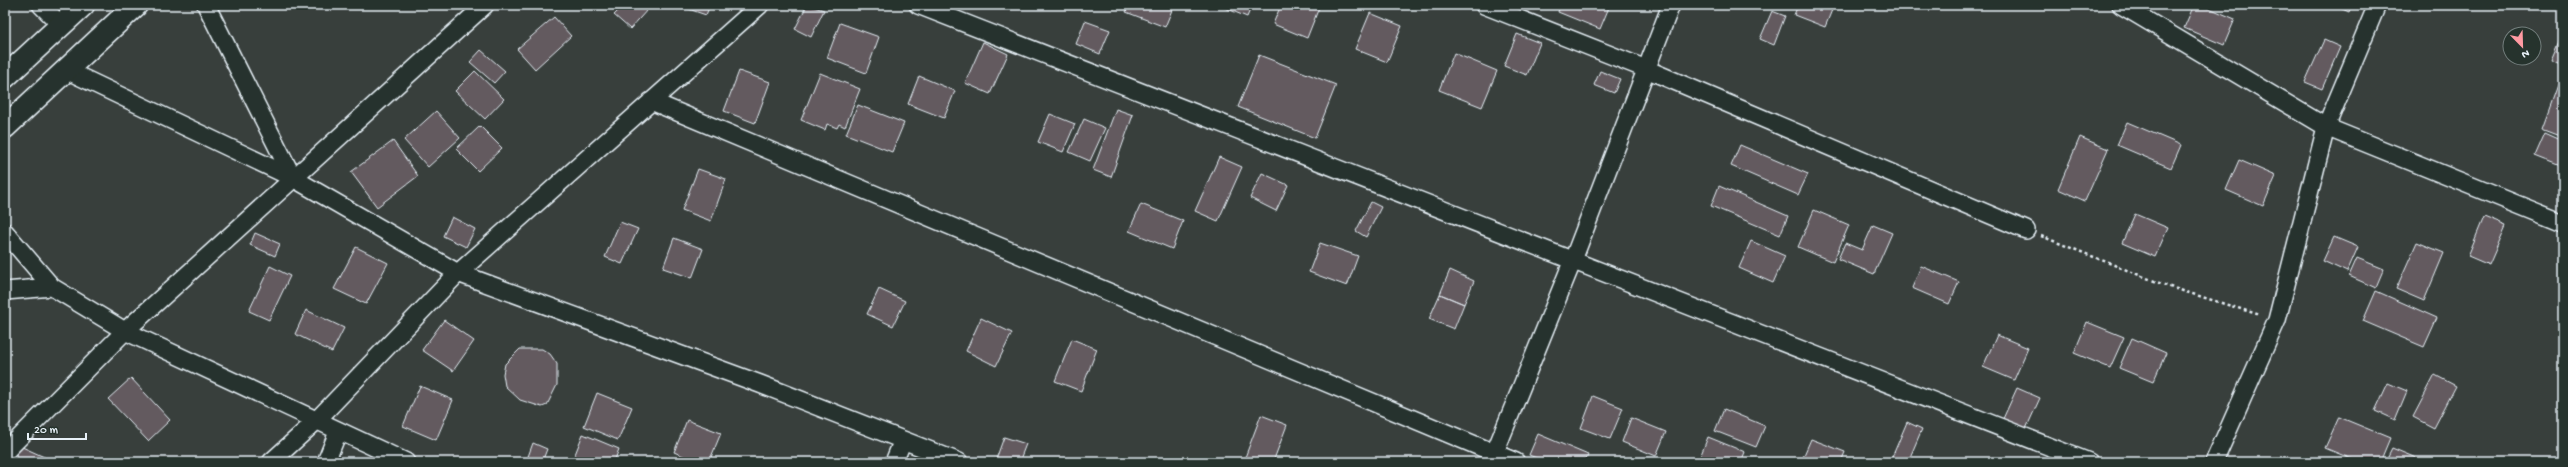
<svg xmlns="http://www.w3.org/2000/svg" width="2568" height="467" font-family="'Gochi Hand',sans-serif">
<rect width="100%" height="100%" fill="#383f3c"/>
<filter id="ink" filterUnits="userSpaceOnUse"><feTurbulence type="fractalNoise" baseFrequency=".025" numOctaves="2"/><feDisplacementMap in="SourceGraphic" scale="8" xChannelSelector="R" yChannelSelector="G"/><feConvolveMatrix kernelMatrix="1 2 1 2 8 2 1 2 1" color-interpolation-filters="sRGB"/></filter>
<g filter="url(#ink)">
<path fill="#635a5f" stroke="#e8f1f8" d="M624,5H644L648,9L630,29L614,15Z
M677,5H710L706,15Z
M807,5L824,10L811,37L795,29Z
M1129,5H1174L1165,27L1126,12Z
M1218,5H1252L1247,17Z
M1281,5H1320L1307,38L1273,24Z
M1560,5H1610L1600,29L1558,12Z
M1798,5H1834L1825,27L1794,15Z
M2194,5H2202L2235,19L2224,45L2184,28Z
M2333,5H2352L2349,12Z
M1772,11L1785,16L1774,45L1760,39Z
M1370,13L1402,26L1387,62L1355,49Z
M554,17L571,36L535,69L517,49Z
M1085,21L1110,30L1100,54L1076,44Z
M840,23L879,37L866,73L827,58Z
M2563,32V65L2551,60Z
M1517,34L1540,43L1527,75L1504,66Z
M2324,40L2340,47L2322,89L2305,82Z
M983,42L1008,54L990,94L965,83Z
M481,50L505,71L494,83L470,62Z
M1454,53L1497,71L1482,107L1439,90Z
M1259,55L1336,85L1315,138L1238,107Z
M475,71L504,99L485,119L455,91Z
M739,71L770,82L755,123L724,111Z
M1600,71L1620,79L1614,93L1594,85Z
M820,73L860,89L845,127L839,124L837,128L827,124L825,130L801,120Z
M919,76L955,91L944,118L908,104Z
M2559,82L2563,83V137L2542,129Z
M858,105L904,123L892,152L846,134Z
M1116,109L1133,115L1111,177L1093,170Z
M436,111L460,138L428,167L404,140Z
M1050,114L1075,124L1063,152L1038,142Z
M1084,119L1105,128L1090,161L1069,152Z
M2127,122L2181,145L2171,168L2117,145Z
M480,126L502,148L478,171L456,149Z
M2545,133L2563,141V167L2535,156Z
M2080,137L2108,149L2085,201L2058,189Z
M393,141L418,176L377,207L351,172Z
M1740,145L1808,174L1798,195L1731,166Z
M1219,157L1242,167L1218,221L1195,211Z
M2239,160L2276,176L2263,206L2226,190Z
M698,169L726,179L711,221L682,210Z
M1262,173L1288,185L1276,211L1250,198Z
M1719,186L1788,216L1780,235L1711,206Z
M1371,202L1381,207L1366,237L1356,231Z
M1141,204L1183,221L1172,249L1129,231Z
M1814,210L1849,225L1833,262L1798,247Z
M2135,214L2168,228L2155,257L2122,243Z
M452,217L475,229L466,247L443,236Z
M2484,217L2506,226L2489,265L2468,256Z
M620,222L638,229L622,264L605,257Z
M1873,225L1892,233L1874,274L1838,259L1845,243L1862,250Z
M255,233L280,244L275,256L250,245Z
M2334,237L2358,247L2347,272L2323,261Z
M674,238L703,249L692,278L663,268Z
M1751,241L1785,256L1773,283L1739,268Z
M2417,242L2444,253L2424,301L2396,289Z
M1320,243L1358,256L1347,286L1309,272Z
M356,247L388,263L366,304L334,289Z
M2357,258L2384,269L2376,288L2349,276Z
M270,266L290,276L269,320L249,311Z
M1921,266L1959,282L1949,304L1912,288Z
M1450,270L1474,281L1464,304L1440,294Z
M879,289L905,301L893,326L867,314Z
M2376,291L2437,318L2424,347L2363,321Z
M1440,294L1464,304L1454,329L1429,319Z
M306,310L344,328L332,352L295,334Z
M981,318L1012,333L996,366L966,351Z
M444,320L474,341L453,371L422,350Z
M2087,322L2124,337L2110,368L2074,353Z
M1997,335L2028,348L2014,380L1983,367Z
M2132,338L2166,353L2153,382L2119,368Z
M1072,339L1097,349L1081,391L1055,381Z
M520,349H542L550,354L557,364V385L547,405L542,407L520,400L505,386L503,374L505,364Z
M2435,375L2456,386L2434,428L2413,417Z
M131,378L170,420L148,441L108,399Z
M2388,383L2407,391L2395,420L2375,411Z
M420,386L453,400L436,440L403,426Z
M2017,388L2040,398L2025,431L2002,421Z
M597,393L632,407L618,440L584,426Z
M1593,396L1623,408L1610,439L1581,428Z
M1724,409L1765,426L1756,447L1715,431Z
M1261,415L1287,425L1273,462L1244,460Z
M2339,417L2390,438L2380,462H2359L2325,448Z
M1631,418L1666,432L1656,456L1622,442Z
M687,420L721,433L709,462H697L674,452Z
M1907,422L1922,429L1908,462H1890Z
M583,434L619,449L614,462H572Z
M1538,434L1588,455L1585,462H1546L1529,455Z
M1004,437L1026,444L1019,462H995Z
M1708,437L1745,452L1741,462H1698Z
M1811,439L1845,452L1841,462H1801Z
M533,443L547,449L542,462H526Z
M20,446L53,461V462H14Z
M2392,448L2416,458L2414,462H2385Z"/>
<g fill="none" stroke-linecap="round" stroke-linejoin="round">
<defs>
<path id="minor" d="M41,5L61,25
M206,5L293,178
M918,5L2089,462
M1484,5L1646,69L2026,230
M2121,5L2326,127L2563,223
M66,70L293,178L458,273L760,384L959,462
M651,101L1516,462
M5,232L52,287L125,331L406,462
M5,291L52,287
M5,452L125,331L485,5
M271,462L315,422L458,273L760,5
M326,462L338,432
M894,462L903,440
M1491,462L1573,260L1671,5
M2214,462L2277,320L2326,127L2377,5"/>
<path id="secondary" d="M5,77L83,5
M5,127L136,5"/>
</defs>
<use href="#minor" stroke="#e8f1f8" stroke-width="20"/>
<use href="#secondary" stroke="#e8f1f8" stroke-width="25"/>
<path stroke="#e8f1f8" stroke-width="2.5" stroke-dasharray="3 3" stroke-linecap="butt" d="M2041,236L2167,286L2260,315"/>
<use href="#minor" stroke="#26332d" stroke-width="17"/>
<use href="#secondary" stroke="#26332d" stroke-width="22"/>
</g>
</g>
<rect width="2568" height="467" fill="none" stroke="#26332d" stroke-width="20"/>
<rect x="10" y="10" width="2548" height="447" fill="none" stroke="#e8f1f8" stroke-width="1.5" filter="url(#ink)"/>
<g transform="translate(2522 46) rotate(157)"><circle r="19" fill="#26332d" stroke="#747f7e"/>
<path d="M0-3L7 15L0 10L-7 15Z" fill="#ff9aa2"/>
<text y="-6" font-size="11" font-weight="bold" text-anchor="middle" fill="#e8f1f8">N</text>
</g>
<path d="M28 433v6h58v-6" fill="none" stroke="#e8f1f8" stroke-width="2"/>
<text x="34" y="433" font-size="12" fill="#e8f1f8" stroke="#26332d" stroke-width="3" paint-order="stroke">20 m</text>
</svg>
